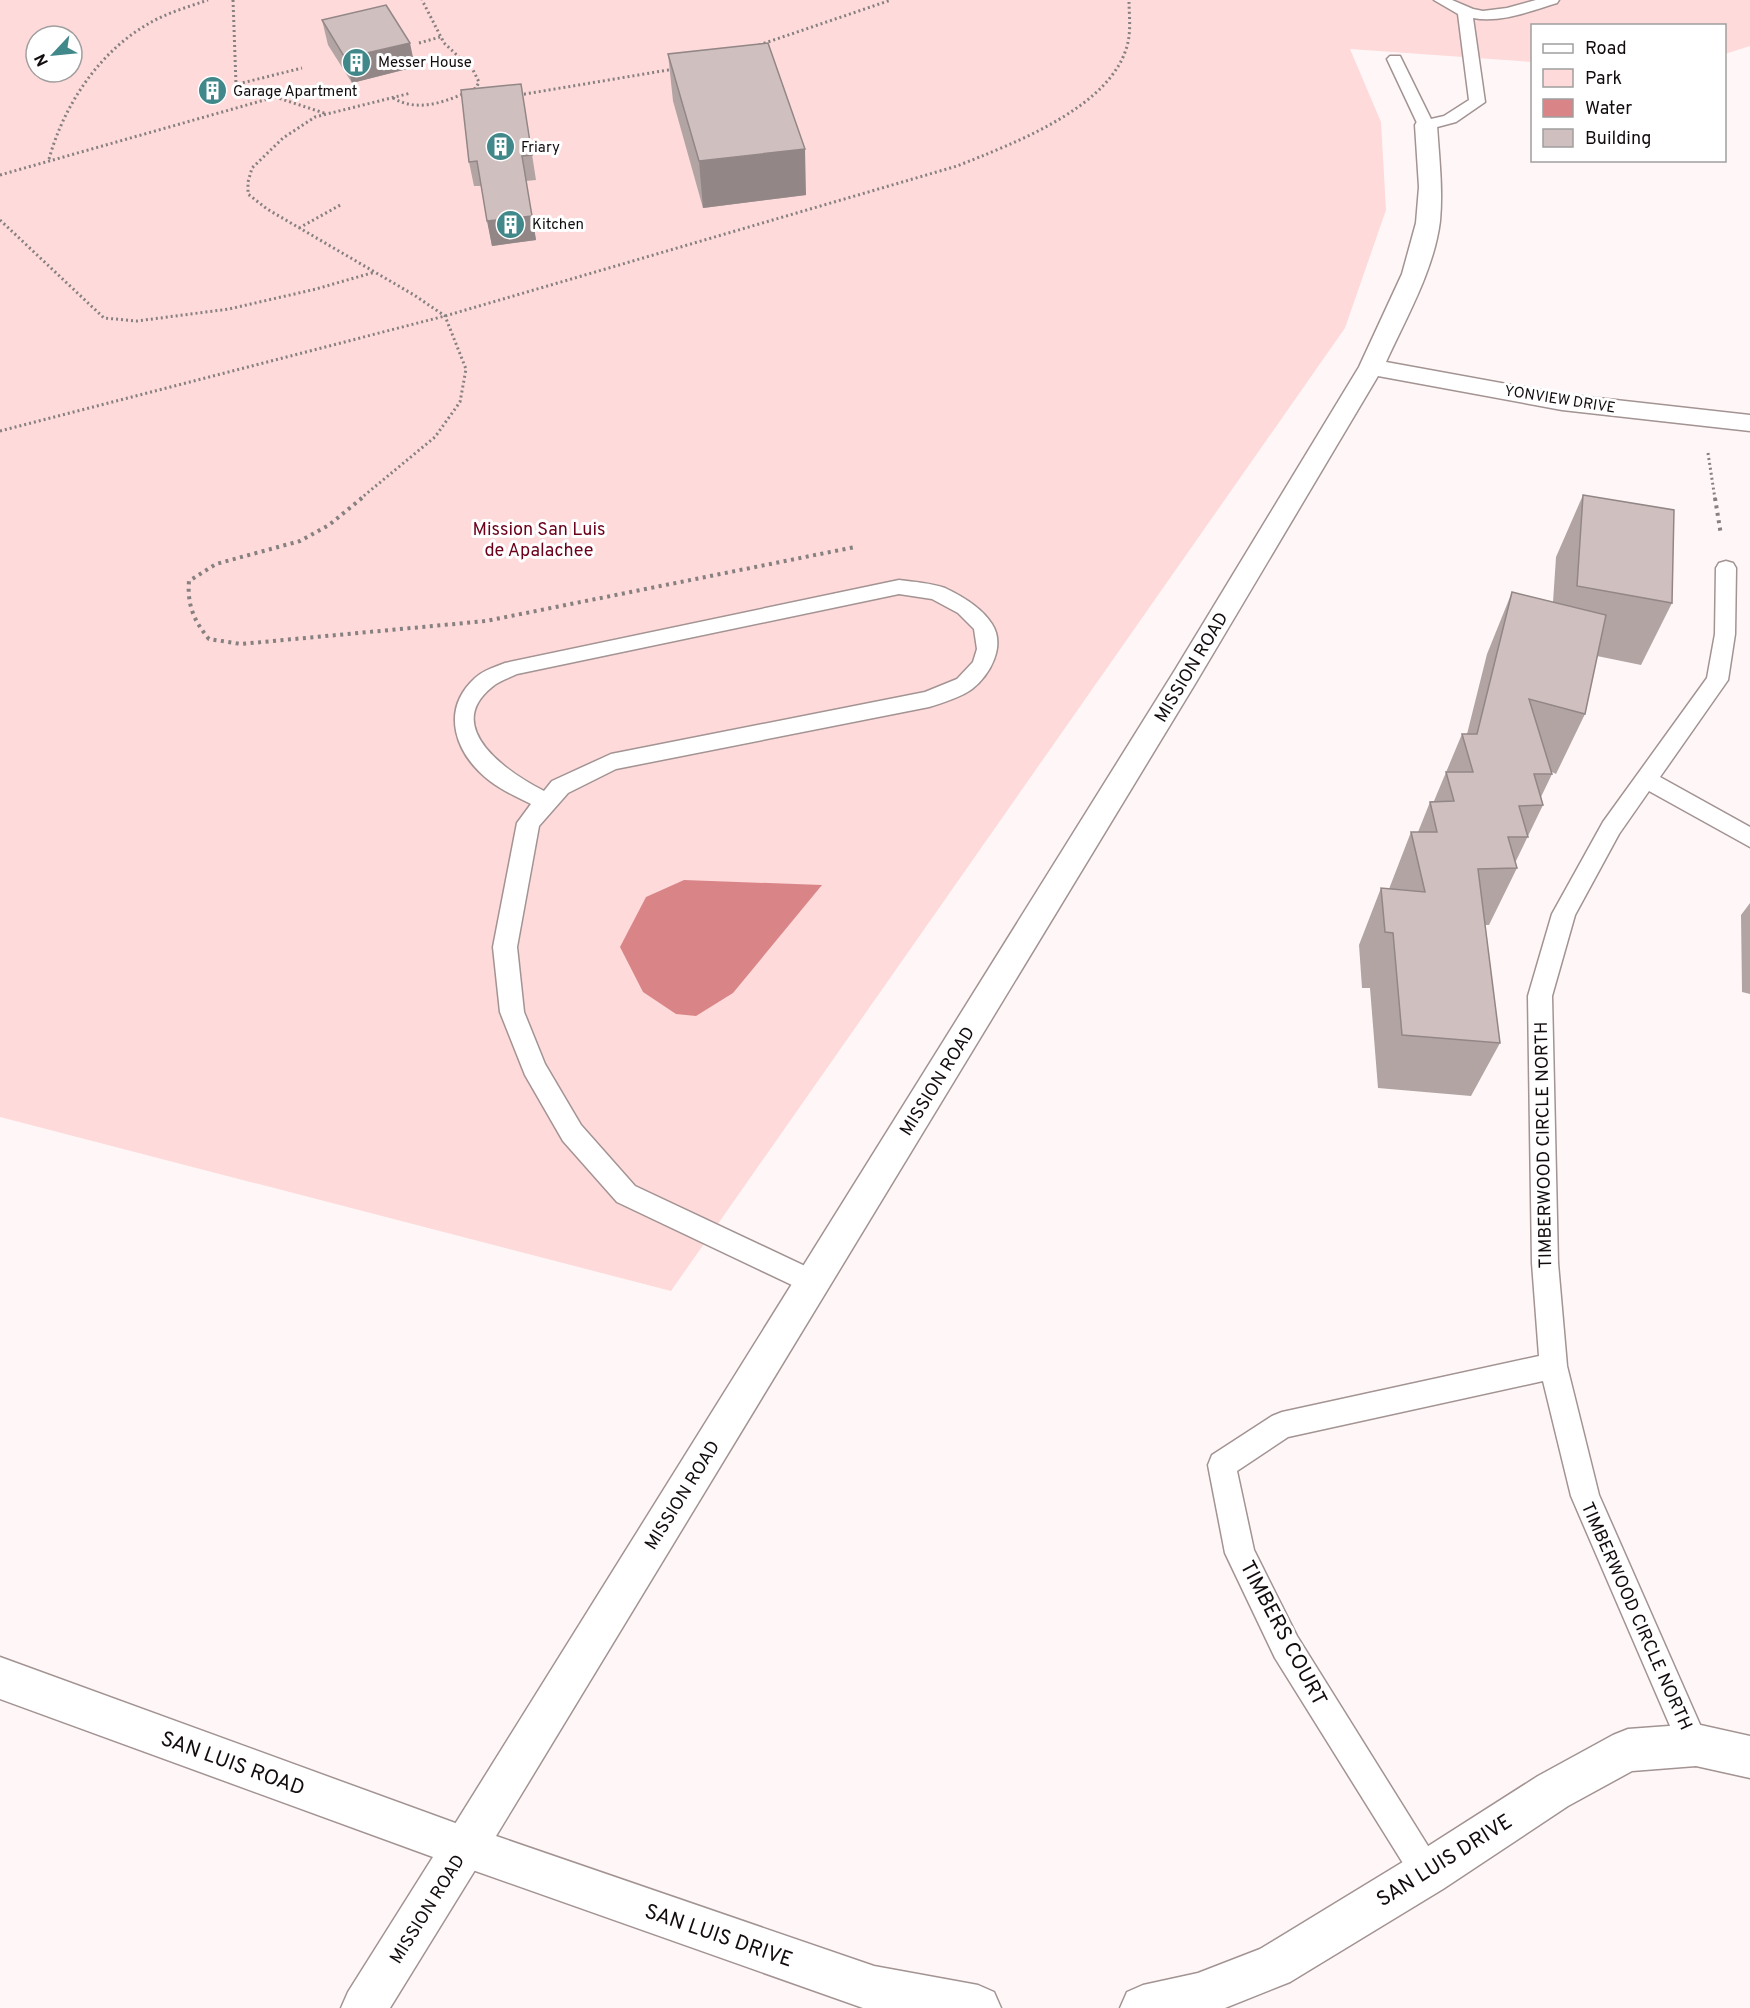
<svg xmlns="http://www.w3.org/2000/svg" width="1750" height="2008" font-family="Overpass,sans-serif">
<rect width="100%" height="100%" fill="#fff7f7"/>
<path fill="#fedada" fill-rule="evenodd" d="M0,0H1750V46L1725,54L1724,26H1532V62L1350,49L1381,122L1386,210L1345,328L671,1291L0,1117ZM36,36H72V72H36Z"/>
<path fill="#d98588" d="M684,880L822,885L733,993L696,1016L676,1014L643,992L620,947L646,897Z"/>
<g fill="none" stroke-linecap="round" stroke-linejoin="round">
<defs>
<path id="service" d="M1434,0H1452L1473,9L1483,11L1507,8L1536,0H1559L1557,3C1530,11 1502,23 1473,18L1485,102L1456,122L1426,130L1418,125L1387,59L1390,56H1400L1431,119L1444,116L1469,100L1458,14Z
M1726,561L1733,563L1736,568L1735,634L1728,680L1660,777L1750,827V847L1649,791L1619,834L1575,915L1552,996L1558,1263L1567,1366L1599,1495L1709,1745L1705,1756L1694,1760L1683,1756L1571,1496L1543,1381L1288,1437L1237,1471L1254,1550L1297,1636L1438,1862L1443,1873L1438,1884L1427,1889L1416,1884L1275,1658L1225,1553L1208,1465L1212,1455L1272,1416L1282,1412L1539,1356L1532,1263L1528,996L1552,914L1603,822L1707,678L1715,634L1716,568L1719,563Z
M899,580C914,582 931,583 945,588C962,596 982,608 992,624C1006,646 990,675 972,689C961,697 942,703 929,707L616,769L568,793L539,826L517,947L524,1012L545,1064L581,1125L635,1186L822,1274L826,1283L822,1292L813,1295L617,1202L563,1141L525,1075L500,1012L493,947L517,823L531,804C517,797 503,791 490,781C456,755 439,711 475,678C484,670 495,667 505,663ZM899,594L932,599L958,613L974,629L977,649L973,662L957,679L925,692L611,754L552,781L544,791C509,773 441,728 492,687C499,681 509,678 517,674Z"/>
<path id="minor" d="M1426,118L1434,120L1437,125C1439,157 1443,189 1440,221C1434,270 1406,318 1386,362L1562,394L1750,415V431L1562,410L1378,376L1195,684L496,1836L874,1966L978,1985L994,1992L1001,2008H863L450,1862L443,1847L450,1832L1175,670L1359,367L1402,274L1416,223L1419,187L1415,125L1418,120Z
M1696,1724L1750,1736V1778L1696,1766L1632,1771L1568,1806L1443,1889L1290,1982L1225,2008H1120L1127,1992L1143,1985L1198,1973L1260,1949L1411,1857L1538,1776L1613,1735L1628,1729Z"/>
<path id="tertiary" d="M0,1657L480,1832L487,1847L480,1862L390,2008H341L348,1992L433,1857L0,1699Z"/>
</defs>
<use href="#service" stroke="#a39393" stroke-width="3"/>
<use href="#minor" stroke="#a39393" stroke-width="3"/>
<use href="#tertiary" stroke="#a39393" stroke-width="3"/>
<path stroke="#878080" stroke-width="3" stroke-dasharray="2 3" stroke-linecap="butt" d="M233,0L236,84L327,114
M419,43L440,37
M759,45L891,0
M238,84L302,68
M519,95L674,69
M393,98C420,114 450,100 476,88L479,82L473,70L444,43L422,0
M49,159C64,105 99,52 148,24C166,13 188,7 208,0
M0,175L275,97
M0,220L104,318L137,321L229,309L316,289L375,272
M299,228L342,204
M0,431L445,316L957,166C1012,144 1114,107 1128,42C1131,29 1129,13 1129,0
M1708,453L1715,499
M360,499L435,437L460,402L466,369L445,316L414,295L267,209L248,194V182L252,168L283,138L315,117L411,93"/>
<path stroke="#878080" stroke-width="4" stroke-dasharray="3 4.5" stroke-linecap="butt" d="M362,498L329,525L300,541L216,564L189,581C187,605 194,621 209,639L241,644L486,621L855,547
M1715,498L1721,535"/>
<use href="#service" fill="#fff" fill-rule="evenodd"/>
<use href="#minor" fill="#fff" fill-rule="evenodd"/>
<use href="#tertiary" fill="#fff" fill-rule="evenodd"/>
</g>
<path fill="#b3a4a4" d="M322,20L415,67L352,83L328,45Z
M668,54L806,195L703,208L673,101Z
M521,84L536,180L526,181L536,240L492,246L481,186H474L469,162Z
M1583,495L1672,603L1641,665L1597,656L1585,714L1556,774L1552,772V774L1541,797L1543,805L1515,863L1517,868L1489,925H1485L1500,1043L1471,1096L1378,1088L1370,988H1362L1359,945L1381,888L1389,889L1411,832H1418L1430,802L1434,801L1462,734H1467L1487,654L1512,592L1553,602L1556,557Z
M1750,903V994L1742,992L1741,915Z"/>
<path fill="#928686" d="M410,43L415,67L352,83L345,58Z
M805,149L806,195L703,208L699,161Z
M532,216L536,240L492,246L487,221Z"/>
<path fill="#d0bfbf" stroke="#928686" stroke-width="1.5" d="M386,5L410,43L345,58L322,20Z
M768,43L805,149L699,161L668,54Z
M521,84L532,155L522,156L532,216L487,221L477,161L469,162L461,90Z
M1583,495L1674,510L1672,603L1577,586Z
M1512,592L1606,615L1585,714L1529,699L1552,774H1534L1543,805L1519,806L1528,837H1508L1517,868L1478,869L1500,1043L1402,1035L1393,933L1385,932L1381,888L1425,892L1411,832H1437L1430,802L1454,801L1446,772H1473L1462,734H1477Z"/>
<defs>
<symbol id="building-disc" viewBox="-11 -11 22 22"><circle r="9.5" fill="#40888a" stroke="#fff"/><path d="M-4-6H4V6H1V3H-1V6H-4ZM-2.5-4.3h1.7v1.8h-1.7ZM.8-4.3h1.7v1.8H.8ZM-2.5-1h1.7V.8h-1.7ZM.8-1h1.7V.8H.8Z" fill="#fff"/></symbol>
</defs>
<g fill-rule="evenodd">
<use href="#building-disc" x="340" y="46" width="33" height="33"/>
<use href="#building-disc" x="196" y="74" width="33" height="33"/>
<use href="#building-disc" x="484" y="130" width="33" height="33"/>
<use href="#building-disc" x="494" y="208" width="33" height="33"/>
</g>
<g text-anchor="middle" stroke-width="6" stroke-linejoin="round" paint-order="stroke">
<g font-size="15" fill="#120c0d" stroke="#fff" text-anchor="start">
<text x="378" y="67">Messer House</text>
<text x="233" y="96">Garage Apartment</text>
<text x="521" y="152">Friary</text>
<text x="532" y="229">Kitchen</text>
</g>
<g font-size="15" fill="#120c0d" stroke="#fff">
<text transform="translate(1560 399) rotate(9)" y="5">YONVIEW DRIVE</text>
</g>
<g font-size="18" fill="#6b001b" stroke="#fff">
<text x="539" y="535">Mission San Luis<tspan x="539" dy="21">de Apalachee</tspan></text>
</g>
<g font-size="18" fill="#120c0d" stroke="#fff">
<text transform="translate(1191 667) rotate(-59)" y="6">MISSION ROAD</text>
<text transform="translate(937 1081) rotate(-58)" y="6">MISSION ROAD</text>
<text transform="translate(1543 1145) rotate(-91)" y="6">TIMBERWOOD CIRCLE NORTH</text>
<text transform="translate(682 1495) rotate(-58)" y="6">MISSION ROAD</text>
<text transform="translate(1637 1616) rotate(66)" y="6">TIMBERWOOD CIRCLE NORTH</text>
<text transform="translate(427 1909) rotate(-58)" y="6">MISSION ROAD</text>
</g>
<g font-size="21" fill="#120c0d" stroke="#fff">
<text transform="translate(1284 1633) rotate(62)" y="7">TIMBERS COURT</text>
<text transform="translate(233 1763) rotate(20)" y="7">SAN LUIS ROAD</text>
<text transform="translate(1444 1860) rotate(-32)" y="7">SAN LUIS DRIVE</text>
<text transform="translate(719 1935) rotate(19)" y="7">SAN LUIS DRIVE</text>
</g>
</g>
<rect x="1531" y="24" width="195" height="138" fill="#ffffff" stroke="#a09e9e" stroke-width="1.5"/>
<rect x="1543" y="44" width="30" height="9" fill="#ffffff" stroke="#a09e9e" stroke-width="1.5"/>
<text x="1585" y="54" font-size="18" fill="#120c0d">Road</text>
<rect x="1543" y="69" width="30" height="18" fill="#fedada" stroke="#a09e9e" stroke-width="1.5"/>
<text x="1585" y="84" font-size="18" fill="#120c0d">Park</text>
<rect x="1543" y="99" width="30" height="18" fill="#d98588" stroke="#a09e9e" stroke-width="1.5"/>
<text x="1585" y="114" font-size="18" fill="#120c0d">Water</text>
<rect x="1543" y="129" width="30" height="18" fill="#d0bfbf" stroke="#a09e9e" stroke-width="1.5"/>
<text x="1585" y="144" font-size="18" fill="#120c0d">Building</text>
<g transform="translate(54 54) rotate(244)"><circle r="28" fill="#ffffff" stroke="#a09e9e" stroke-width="1.5"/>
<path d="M0-4.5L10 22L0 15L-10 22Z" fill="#40888a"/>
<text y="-9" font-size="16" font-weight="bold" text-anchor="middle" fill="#120c0d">N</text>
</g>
</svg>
